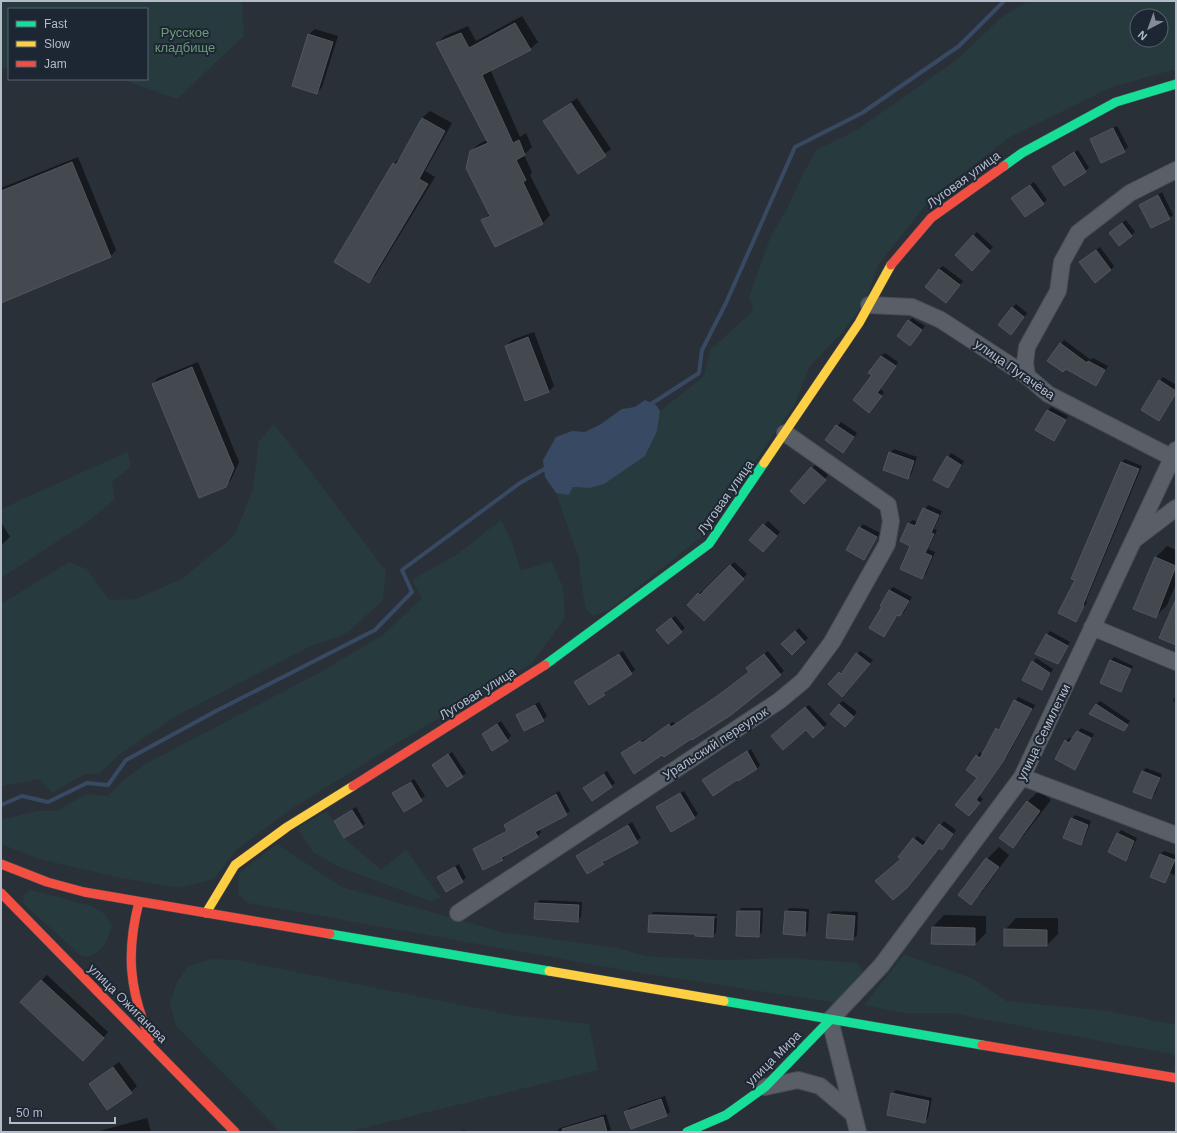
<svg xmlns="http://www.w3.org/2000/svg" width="1177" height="1133" font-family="Helvetica,sans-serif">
<rect width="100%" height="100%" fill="#2a3038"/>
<path fill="#273a3e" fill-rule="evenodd" d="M1,1H242L244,36L177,99L121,79H147V9H9V67L1,69Z
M1028,1H1176V69L1112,87L1010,137L933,196L878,265L865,302L842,333L810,366L794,406L700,538L609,610L593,616L586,610L581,583L579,559L556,493L569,495L573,487L590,488L604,484L620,472L657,431L660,411L704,376L710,350L753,311L749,297L770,238L788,207L801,178L816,150L857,130L959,58L1002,17ZM1137,16H1161V40H1137Z
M274,424L386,571L383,600L347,633L309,647L176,716L120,754L99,774H85L52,793L39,779L1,786V604L69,562L87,569L109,600L136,599L183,578L235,535L253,489L259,441Z
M127,452L131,466L112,482L115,499L90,520L1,578V546L5,544L1,537V509Z
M501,520L511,540L521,571L551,561L563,587L565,618L531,664L412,734L293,808L236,850L214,879L179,888L116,877L39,859L1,844V820L37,811H57L86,794L107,796L124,780L147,763L317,674L383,635L422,598L412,580L456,555Z
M327,811L344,838L381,870L406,850L441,898L430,901L337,866L313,852L297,828Z
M277,844L342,887L502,932L617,948L646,956L718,960L788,958L858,963L864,974L844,1004L635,972L248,903L238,894L239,873Z
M31,890L91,906L105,914L112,926C108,941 103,950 89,957L80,955L23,903L24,895Z
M904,955L972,978L1006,1001L1108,1011L1176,1025V1055L951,1013H904L864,1005Z
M212,959L236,960L511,1015L589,1024L598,1070L348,1132H278L273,1124L176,1026L170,1003L177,982L189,966Z"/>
<path fill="#384963" d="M645,400L656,405L660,411L657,431L645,456L604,484L590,488L573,487L569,495L556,493L545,477L543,460L556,437L572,431L585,432L601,424L622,409L635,407Z"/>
<path fill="#0007" d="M522,16L538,42L530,49L490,69L520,137L526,133L532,147L524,155L532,172L530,175L550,215L543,223L495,246L483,221L489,214L471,151L479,144L487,140L437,43L445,36L468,26L476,41Z
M315,29L338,36L322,87L317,93L309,34Z
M577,98L611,149L578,173L544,121Z
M430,111L452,123L425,171L435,177L376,274L369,282L394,164L401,156L422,118Z
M1117,126L1128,147L1124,151L1092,140L1095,136Z
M1078,150L1089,168L1065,185L1053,167Z
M78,157L116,250L111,256L1,301V188Z
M1034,182L1047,200L1043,203L1012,198Z
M1162,192L1173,215L1169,218L1140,205Z
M1126,220L1135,232L1120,245L1114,230Z
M977,232L993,247L972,269L956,255Z
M1100,247L1114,266L1111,270L1084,259Z
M943,266L963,281L946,302L939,269Z
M1016,304L1027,313L1014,330L1012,308Z
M912,318L925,326L910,345L909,321Z
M534,332L554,386L548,392L506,346L512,340Z
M1064,340L1091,360L1093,358L1108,366L1096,385L1061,344Z
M885,353L898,362L880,389L884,392L872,408L873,375L881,356Z
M198,362L239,462L231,480L225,486L153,384L158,378Z
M1163,377L1176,385V394L1159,420L1160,381Z
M1051,407L1068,416L1054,439L1048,410Z
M841,422L857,433L846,448L827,440Z
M894,449L917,457L911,475L907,478L890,453Z
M951,453L964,461L948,487V457Z
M1125,459L1142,466L1086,601L1087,602L1076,621L1077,580L1073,578L1122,462Z
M816,464L828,475L808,499L791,491Z
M928,505L942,511L934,529L937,530L928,549L935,552L926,574L922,577L912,546L901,541L909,523L913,520L918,522Z
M768,521L780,532L767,547L751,540Z
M1,522L10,537L1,545Z
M863,524L880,533L864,559L860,528Z
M1167,546L1176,550V584L1167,605L1155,617V558Z
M734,562L747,574L704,620L688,605L702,591L704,593Z
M893,587L912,597L904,612L900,615L898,614L884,636L883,606L889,591Z
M675,616L685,628L668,643L661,627Z
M799,628L808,638L792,654L783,644Z
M1050,631L1070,642L1057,663L1047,635Z
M623,651L635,670L607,690L604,694L575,682Z
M768,651L784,671L691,738L663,754H622L673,722L675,724L722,692L750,671L751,665Z
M860,651L873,660L846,692L830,684L844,670Z
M1114,657L1133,666L1124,687L1121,690L1111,661Z
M1036,658L1053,669L1041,689L1024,680Z
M1176,694V703L1173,701Z
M1018,697L1035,705L1008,755L979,795L983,799L973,811L979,778L977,756L980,752L983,755L997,729L1002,726Z
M843,701L857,712L849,722L839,704Z
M1100,701L1130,721L1124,730L1096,704Z
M539,702L547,716L543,720L517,715Z
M809,705L827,724L813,736L806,729L776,733Z
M501,721L511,736L507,740L483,734Z
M1081,728L1094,734L1075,768L1066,741L1069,738L1073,739Z
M751,749L760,765L757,769L738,780L707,777Z
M452,752L466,773L462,776L433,765Z
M1146,768L1162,774L1155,794L1151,798L1143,771Z
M607,771L615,783L592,799L584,788Z
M414,779L425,796L404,810L393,793Z
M559,791L570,811L539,829L541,832L538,836L505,854L506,856L502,860L474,849L508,830L505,826L509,822Z
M684,791L698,814L694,818L658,807Z
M1039,791L1051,800L1024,835L1013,847L1027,802Z
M356,807L365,823L362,827L335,821Z
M1075,815L1091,821L1084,840L1080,844L1072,819Z
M944,821L956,830L945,845L902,858L917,836L927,843Z
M632,822L641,838L606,859L603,864L577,856Z
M1121,830L1137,838L1129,856L1125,859L1118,834Z
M999,847L1009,855L982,892L971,903L960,895L987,859Z
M1164,851L1176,855V876L1170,873L1165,882L1160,854Z
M459,864L466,878L446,891L439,877Z
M540,900L582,902L581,917L577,921L536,903Z
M742,908H763L762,932L758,936L738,911Z
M790,908L809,909L808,931L804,935L786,911Z
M832,911L858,912L857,935L853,939L829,914Z
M654,912L717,914V916L652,914V916L717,918L716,932L713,936L696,933L650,915Z
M944,915L986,916V933L975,944L932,943L933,927Z
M1016,918H1058V934L1047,945L1005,930Z
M47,975L108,1032L89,1054L41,981Z
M119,1062L137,1086L131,1092L90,1084Z
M896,1090L932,1098L928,1118L924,1122L892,1094Z
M665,1096L670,1112L666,1115L626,1112L629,1108Z
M606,1114L611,1130L609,1132H556L560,1128Z
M147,1118L151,1132H96Z
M465,1130V1132H457Z"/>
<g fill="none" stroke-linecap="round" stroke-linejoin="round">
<path stroke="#384963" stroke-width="4" d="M648,406L699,373L702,350L726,303L795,147L862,113L959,46L1004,1
M1,805L22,796L48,802L87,783L108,785L126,760L216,711L375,630L412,592L402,570L520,483L548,467"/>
</g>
<path fill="#444950" stroke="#52575f" d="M515,23L531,50L482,75L513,143L519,140L525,155L516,160L526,180L523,182L543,224L495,247L481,220L490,216L466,168L470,151L488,143L436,43L461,33L469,48Z
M308,34L333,42L317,94L292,86Z
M571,103L606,156L578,174L543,121Z
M422,118L445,131L419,179L428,184L369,283L334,262L393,163L396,165Z
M1113,128L1125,152L1101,163L1090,139Z
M1074,152L1086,172L1064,186L1052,167Z
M72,162L111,257L1,303V191Z
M1030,185L1044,204L1025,217L1011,198Z
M1158,195L1170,219L1151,228L1139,205Z
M1122,223L1132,236L1119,246L1109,233Z
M973,235L990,251L972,271L955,255Z
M1096,250L1111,270L1095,283L1079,262Z
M939,269L960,285L946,303L925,287Z
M1012,307L1024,317L1011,335L998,325Z
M908,320L922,330L910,346L897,336Z
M528,337L549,392L525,401L505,346Z
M1060,343L1087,363L1088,361L1105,370L1096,386L1066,369L1063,372L1047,361Z
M881,356L896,366L877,393L882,396L869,413L853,400L872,375L868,373Z
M192,367L234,468L226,487L199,498L152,384Z
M1159,380L1176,391V393L1159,421L1141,410Z
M1047,410L1066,420L1054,441L1035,430Z
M836,425L854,437L843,453L825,440Z
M889,452L914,461L908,479L883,470Z
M947,456L961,465L948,488L933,480Z
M1121,462L1139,469L1083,605L1084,606L1076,622L1058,613L1075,580L1071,579Z
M811,467L826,480L804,504L790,491Z
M923,508L939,515L931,533L934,534L925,553L932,556L922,579L900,569L910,546L900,541L908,523L915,526Z
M763,524L777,536L763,552L749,540Z
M859,527L877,537L864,560L846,550Z
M1155,557L1176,566L1156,618L1133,609Z
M730,565L744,579L704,621L687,605L698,593L700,595Z
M889,590L909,601L900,616L897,615L884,637L869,628L882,606H880Z
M1176,599V645L1159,638Z
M671,618L682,632L668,644L656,630Z
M795,631L805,642L792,655L781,644Z
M1046,634L1068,646L1058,664L1035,654Z
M856,653L870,664L842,697L828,684L839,672L841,674Z
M619,654L632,674L603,693L605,695L589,705L574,682Z
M764,654L781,675L731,715L692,740L691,739L664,757L662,755L634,774L621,753L640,741L642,743L669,724L671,727L717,696L749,672L746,668Z
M1110,660L1131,669L1121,692L1100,683Z
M1032,661L1050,673L1042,690L1022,680Z
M1014,700L1032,709L1004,760L976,800L980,803L969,816L955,805L977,778L966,770L976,755L980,758L996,728L999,730Z
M839,704L854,717L845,727L830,714Z
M1096,704L1128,725L1124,731L1089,714Z
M535,705L544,721L524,731L516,715Z
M805,707L824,728L813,738L806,730L783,750L771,736Z
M497,724L508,741L492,751L482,734Z
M1077,731L1091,738L1075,770L1055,759L1065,740L1069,743Z
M747,751L757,769L738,781L737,780L713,796L702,780Z
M448,754L463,777L447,787L432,765Z
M1142,771L1160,778L1151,799L1133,792Z
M604,774L612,787L592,801L583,788Z
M411,782L422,801L404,812L392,793Z
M680,793L695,818L671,832L656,807Z
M556,794L567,815L535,832L538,837L501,858L503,860L483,870L473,849L507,831L504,825Z
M1027,801L1040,811L1013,848L999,838Z
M352,810L363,827L344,838L334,821Z
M1071,818L1088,825L1081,845L1063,838Z
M939,824L953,834L942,850L939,848L907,888L893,900L875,881L901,859L898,857L913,838L923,846Z
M628,825L638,843L602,862L604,864L587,874L576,856Z
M1117,833L1134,841L1126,861L1108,852Z
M1160,854L1175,860L1165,883L1150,877Z
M986,858L999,867L971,905L958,895Z
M455,867L463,882L446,892L437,877Z
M535,903L579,905L578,922L534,919Z
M737,911H760L759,937L736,936Z
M785,911L806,912L805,936L783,934Z
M828,914L855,916L853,940L826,938Z
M649,915L714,917L713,937L695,936V934L648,932Z
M932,927L975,928V945L931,944Z
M1004,929L1047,930V946H1004Z
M41,980L104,1038L83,1061L20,1002Z
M113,1067L132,1093L107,1110L89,1084Z
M891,1093L929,1101L925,1123L887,1115Z
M661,1099L667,1116L631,1129L624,1112Z
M603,1117L607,1132H563L562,1129Z"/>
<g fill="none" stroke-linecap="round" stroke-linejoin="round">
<defs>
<path id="street" d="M869,305L912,307L941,320L1027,376L1048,394L1171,457L1176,462
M1027,376L1025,363L1027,347L1058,291L1062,262L1078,233L1130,193L1176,170
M1135,539L1176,508
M1092,627L1176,662
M1022,777L1176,835
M458,913L779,701L803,681L832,642L887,544L891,521L888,505L785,433
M765,1087L798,1080L820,1086L852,1113
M858,1132L830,1020L881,966L1022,777L1176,450"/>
<path id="fast" d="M1004,166L1022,153L1116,102L1176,84
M545,665L709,544L764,463
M330,934L549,971
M724,1001L982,1045
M687,1132L726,1115L765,1087L830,1020"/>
<path id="slow" d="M764,463L859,323L891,265
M206,913L235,865L287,827L353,786
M549,971L724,1001"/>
<path id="jam" d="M891,265L931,218L1004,166
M353,786L545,665
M1,864L47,882L84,892L330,934
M1,893L235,1132
M139,902C126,952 129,990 150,1038
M982,1045L1176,1078"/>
</defs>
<use href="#street" stroke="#484c53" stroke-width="18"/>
<use href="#fast" stroke="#484c53" stroke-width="10"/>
<use href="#slow" stroke="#484c53" stroke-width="10"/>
<use href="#jam" stroke="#484c53" stroke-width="10"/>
<use href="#street" stroke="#5a5e66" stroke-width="16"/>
<use href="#fast" stroke="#16e098" stroke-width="9"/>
<use href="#slow" stroke="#ffcf43" stroke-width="9"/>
<use href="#jam" stroke="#f24e42" stroke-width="9"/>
</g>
<g text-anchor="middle" stroke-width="4" stroke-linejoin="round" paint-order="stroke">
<g font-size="13" fill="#6b9a76" stroke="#1d2633">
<text x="185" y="37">Русское<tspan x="185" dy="15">кладбище</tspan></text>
</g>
<g font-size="13" fill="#b4bcc9" stroke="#1d2633">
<text transform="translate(963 179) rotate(-36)" y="5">Луговая улица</text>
<text transform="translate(1015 369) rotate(35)" y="5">улица Пугачёва</text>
<text transform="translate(725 497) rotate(-55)" y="5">Луговая улица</text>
<text transform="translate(477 693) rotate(-32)" y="5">Луговая улица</text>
<text transform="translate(1043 732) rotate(-64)" y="5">улица Семилетки</text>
<text transform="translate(715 743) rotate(-33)" y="5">Уральский переулок</text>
<text transform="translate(128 1003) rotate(45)" y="5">улица Ожиганова</text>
<text transform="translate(773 1058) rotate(-45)" y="5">улица Мира</text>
</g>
</g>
<rect width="1177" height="1133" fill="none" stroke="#b4bcc9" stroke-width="4"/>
<rect x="8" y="8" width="140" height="72" fill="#1d2633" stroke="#59626f"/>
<rect x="16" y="21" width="20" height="6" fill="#16e098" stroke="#59626f"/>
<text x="44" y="28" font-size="12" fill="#b4bcc9">Fast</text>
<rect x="16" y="41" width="20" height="6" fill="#ffcf43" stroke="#59626f"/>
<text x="44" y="48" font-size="12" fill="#b4bcc9">Slow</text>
<rect x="16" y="61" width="20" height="6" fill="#f24e42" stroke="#59626f"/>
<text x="44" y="68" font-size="12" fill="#b4bcc9">Jam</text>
<g transform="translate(1149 28) rotate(221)"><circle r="19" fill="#1d2633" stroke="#59626f"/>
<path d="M0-3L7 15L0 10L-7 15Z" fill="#848b96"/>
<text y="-6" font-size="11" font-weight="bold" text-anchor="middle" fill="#b4bcc9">N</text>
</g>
<path d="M10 1117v6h105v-6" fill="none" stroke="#b4bcc9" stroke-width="2"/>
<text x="16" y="1117" font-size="12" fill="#b4bcc9" stroke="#1d2633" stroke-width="3" paint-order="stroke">50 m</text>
</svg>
